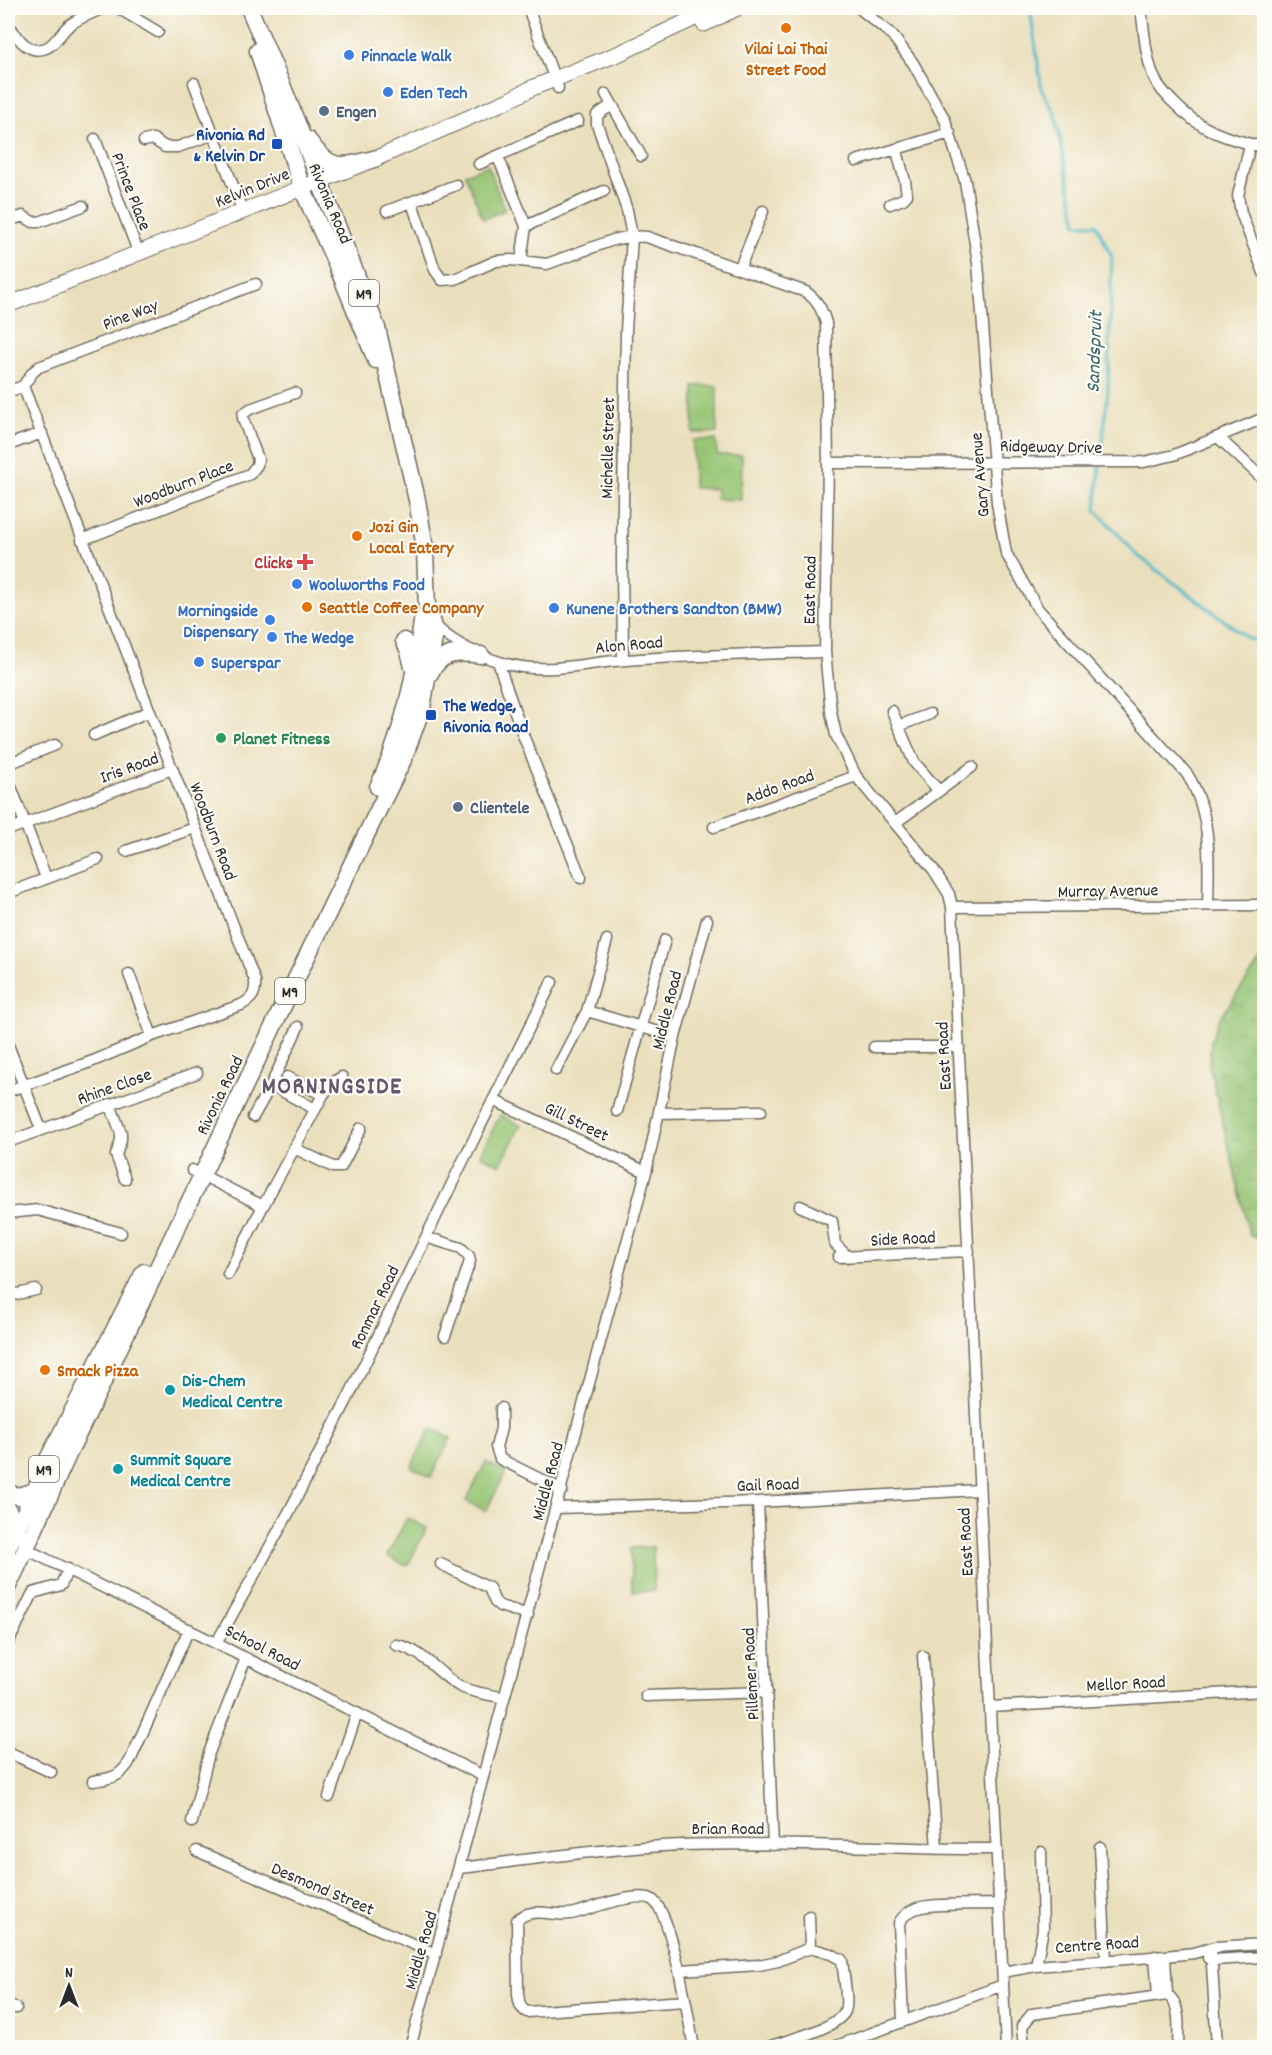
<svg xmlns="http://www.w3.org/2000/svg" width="1272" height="2055" font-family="Dekko,sans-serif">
<defs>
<pattern id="park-crowns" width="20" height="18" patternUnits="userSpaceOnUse" patternTransform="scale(1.5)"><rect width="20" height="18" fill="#97c574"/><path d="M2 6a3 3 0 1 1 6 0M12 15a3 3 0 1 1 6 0" fill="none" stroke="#82a965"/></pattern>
</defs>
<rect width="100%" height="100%" fill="#fdfcf7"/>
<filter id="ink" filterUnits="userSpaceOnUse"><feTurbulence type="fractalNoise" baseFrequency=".0167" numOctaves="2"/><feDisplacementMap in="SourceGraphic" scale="12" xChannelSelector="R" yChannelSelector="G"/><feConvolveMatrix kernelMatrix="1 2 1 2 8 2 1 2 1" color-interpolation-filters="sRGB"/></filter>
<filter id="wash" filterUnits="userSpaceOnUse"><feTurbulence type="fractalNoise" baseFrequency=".008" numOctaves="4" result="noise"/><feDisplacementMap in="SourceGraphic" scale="24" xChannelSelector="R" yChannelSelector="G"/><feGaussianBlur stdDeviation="1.35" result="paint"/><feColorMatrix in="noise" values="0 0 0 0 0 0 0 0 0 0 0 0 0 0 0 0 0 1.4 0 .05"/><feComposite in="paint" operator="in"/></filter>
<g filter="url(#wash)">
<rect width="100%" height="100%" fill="#eadfbc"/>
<path fill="url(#park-crowns)" stroke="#617850" stroke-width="1.5" d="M1264,956V1239L1250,1236L1209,1065L1211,1041L1219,1019Z"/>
<path fill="#97c574" stroke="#617850" stroke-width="1.5" d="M488,165L505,210L483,219L465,174Z
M694,386H717V433H693Z
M693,440H716L717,455H742L741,500L716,499V489L693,488Z
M500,1115L521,1125L500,1165L480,1155Z
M431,1428L451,1438L431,1477L411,1467Z
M486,1462L506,1472L486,1511L466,1501Z
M407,1518L427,1528L407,1566L387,1556Z
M653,1547L654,1591H632L631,1548Z"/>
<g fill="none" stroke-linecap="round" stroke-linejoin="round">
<path stroke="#47b5c1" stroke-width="3" d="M1030,8L1042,91L1055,113L1077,224H1096L1112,257L1108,390L1101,458
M1100,465L1096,510L1137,555L1249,639L1264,641
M1264,1015L1255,1024L1259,1087L1264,1103"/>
</g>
</g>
<g filter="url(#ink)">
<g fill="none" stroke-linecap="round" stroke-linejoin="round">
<defs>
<path id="street" d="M118,8L158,32
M528,8L558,88
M859,8L892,35L913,63L945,120L965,181L978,263L997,503L1006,553L1038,609L1187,774C1212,813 1209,860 1208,905
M1141,8C1144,29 1145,56 1154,77C1158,87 1166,95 1174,103C1201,131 1227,139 1264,147
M8,24C17,37 29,57 48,47C57,42 63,29 71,24C81,17 94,12 105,8
M194,83L243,212
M606,94L641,156
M612,105L597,115V124L627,210L632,236L626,331L622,557L623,660
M95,139L139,254
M144,141L153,139L165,147H178L214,134
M1250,144L1238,196L1241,213L1264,273
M498,157L526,226L521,261
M856,161L950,133
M479,164L578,121
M412,203L435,270L442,280L455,279L496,261L511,260L547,264L613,240L632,236L647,237L806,292C817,300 822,309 826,323L828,463L825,652L831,712L836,735L856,776L933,869L949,894L952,907L1006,2048
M890,204L903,199L907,195L905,181L897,151
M387,211L456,185
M8,221L23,216L33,222H39L83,206
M526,226L604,191
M740,267L763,211
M23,386L33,372L39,367L256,284
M8,392L23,386
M1219,438L1264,480
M8,445L42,433
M828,463L1144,462L1174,455L1264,418
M82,540L250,474L257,465L258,459L243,419V414L250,409L295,393
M433,623C452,645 493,663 522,667C556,672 592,662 627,660C693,655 759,654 825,652
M498,662L523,735L581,878
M892,711L914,762L938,790
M898,726L930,714
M94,735L150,711
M8,764L55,745
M8,779L46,878
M895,823L972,767
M714,827L856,776
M8,830L172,769
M126,851L195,828
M8,893L98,859
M952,907L1264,905
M129,974L152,1036
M587,1011L675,1037
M298,1027L271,1085L315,1109
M8,1045L41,1129
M874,1047H959
M556,1070L587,1011L607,940
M287,1077L323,1095
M8,1091L93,1061L152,1036L241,1005C252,999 256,994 255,981L23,386
M493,1100L646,1172
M110,1104L121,1133V1140L116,1155L125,1179
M617,1111L665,940
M659,1113L761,1111
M253,1117L271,1085
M8,1142L197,1073
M294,1148L333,1167H341L361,1128
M192,1170L263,1206L323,1095L333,1082L342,1077
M800,1206L832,1221L835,1244L848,1257
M8,1213L38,1210L121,1233
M426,1237L461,1248L469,1256L470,1261L445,1336
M839,1257L969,1251
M228,1274L263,1206
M8,1296L36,1290
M501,1408V1428L496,1447L500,1459L562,1490
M758,1502L773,1845
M557,1508L758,1502L979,1490
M26,1549L483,1776
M441,1564L489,1588L495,1602L500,1606L528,1615
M217,1642L289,1512L350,1394L461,1165L552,982
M8,1643L33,1593L61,1585L68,1569
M396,1645C422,1649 437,1673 459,1686C471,1693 490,1694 504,1698
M923,1656L937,1849
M646,1696L767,1692
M990,1707L1264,1691
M8,1752L51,1772
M93,1781C112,1778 119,1778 130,1761L189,1629
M329,1797L357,1713
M192,1822L209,1753L246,1658
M1100,1847L1106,1961
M197,1851L436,1954
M460,1868C534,1859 608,1848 682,1845C787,1841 892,1850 997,1849
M809,1916L810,1948
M1211,1948L1217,2048
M1155,1956L1158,1995
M1165,1956L1167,1995
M1208,1958L1213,1960L1264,1957
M1036,1966L1043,1929L1041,1852
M680,1970L759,1965L778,1961L810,1948L831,1954L842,1960C843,1972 849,2002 845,2011C837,2029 784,2041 765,2048
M1003,1972L1036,1966L1165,1956L1194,1953L1215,1947L1264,1944
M685,2001L527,2012C519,2008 519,2001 518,1994L517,1920C535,1904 558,1920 579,1912C594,1907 636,1892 651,1899C672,1909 689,2022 694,2048
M8,2004L16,2008
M903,2021L899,1923C904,1914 912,1909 922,1907C944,1903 976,1905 999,1904
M410,2048L646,1172L675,1037L707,920
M831,2048L1003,1985
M1024,2048L1022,2026L1032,2014L1167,1995C1182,2003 1178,2032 1178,2048"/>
<path id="secondary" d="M704,24L737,8
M8,305L377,158L509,100L532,88L620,53L716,8
M8,1509L20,1536"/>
<path id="primary" d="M258,51L302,188L335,261L376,360
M308,140C332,173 341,167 377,158
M404,641L409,651L413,667
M429,675C441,651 456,652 481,655
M378,787C403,734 415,680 422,622L427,613
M8,1493L18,1496L35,1491
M8,1547L35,1491L48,1459L144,1272
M8,1586C32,1538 52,1488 75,1440C185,1213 291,985 403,760L422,708L434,639L433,623L427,610L425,548L417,500L377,328L284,90L249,8"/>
</defs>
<use href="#street" stroke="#6e6a5e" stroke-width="13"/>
<use href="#secondary" stroke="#6e6a5e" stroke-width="17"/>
<use href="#primary" stroke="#6e6a5e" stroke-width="19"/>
<use href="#street" stroke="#fff" stroke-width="10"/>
<use href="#secondary" stroke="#fff" stroke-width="15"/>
<use href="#primary" stroke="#fff" stroke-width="16"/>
</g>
</g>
<g fill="#e8710a" stroke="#fdfcf7" stroke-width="2">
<circle cx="786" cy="28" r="6"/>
<circle cx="357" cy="536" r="6"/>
<circle cx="307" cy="607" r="6"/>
<circle cx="45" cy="1370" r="6"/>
</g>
<g fill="#3f7fe0" stroke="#fdfcf7" stroke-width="2">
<circle cx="349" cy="55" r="6"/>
<circle cx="388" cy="92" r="6"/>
<circle cx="297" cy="584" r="6"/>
<circle cx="554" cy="608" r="6"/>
<circle cx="270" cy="620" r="6"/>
<circle cx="272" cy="637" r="6"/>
<circle cx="199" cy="662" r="6"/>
</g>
<g fill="#5c6f8a" stroke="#fdfcf7" stroke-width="2">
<circle cx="324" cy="111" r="6"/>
<circle cx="458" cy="807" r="6"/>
</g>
<g fill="#1a4fb4" stroke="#fdfcf7" stroke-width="2">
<rect x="271" y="138" width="12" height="12" rx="3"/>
<rect x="425" y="709" width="12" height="12" rx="3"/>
</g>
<path fill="#e0444e" stroke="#fdfcf7" stroke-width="2" d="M302 553h6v6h6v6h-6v6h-6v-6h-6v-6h6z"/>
<circle fill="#2e9e5b" stroke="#fdfcf7" stroke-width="2" cx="221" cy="738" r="6"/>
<g fill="#0f9aa8" stroke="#fdfcf7" stroke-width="2">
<circle cx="170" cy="1390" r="6"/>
<circle cx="118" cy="1469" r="6"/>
</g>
<g text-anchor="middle" stroke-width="4.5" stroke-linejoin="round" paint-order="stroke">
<g fill="#fdfcf7" stroke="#6a6a68" stroke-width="1.5">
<rect x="349" y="280" width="30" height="26" rx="4.5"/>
<rect x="275" y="978" width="30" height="26" rx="4.5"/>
<rect x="29" y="1456" width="30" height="26" rx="4.5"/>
</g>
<g font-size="16" font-weight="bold" fill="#2b2b2b">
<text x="364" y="299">M9</text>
<text x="290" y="997">M9</text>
<text x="44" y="1475">M9</text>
</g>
<g font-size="18" font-weight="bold" fill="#c56008" stroke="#fdfcf7" text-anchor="start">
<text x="786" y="54" text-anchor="middle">Vilai Lai Thai<tspan x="786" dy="21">Street Food</tspan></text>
<text x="369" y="532">Jozi Gin<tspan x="369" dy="21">Local Eatery</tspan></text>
<text x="319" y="613">Seattle Coffee Company</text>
<text x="57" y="1376">Smack Pizza</text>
</g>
<g font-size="18" font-weight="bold" fill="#366cbe" stroke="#fdfcf7" text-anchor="start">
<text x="361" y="61">Pinnacle Walk</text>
<text x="400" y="98">Eden Tech</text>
<text x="309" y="590">Woolworths Food</text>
<text x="566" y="614">Kunene Brothers Sandton (BMW)</text>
<text x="258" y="616" text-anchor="end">Morningside<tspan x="258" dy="21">Dispensary</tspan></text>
<text x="284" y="643">The Wedge</text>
<text x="211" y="668">Superspar</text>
</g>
<g font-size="18" font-weight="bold" fill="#4e5e75" stroke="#fdfcf7" text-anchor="start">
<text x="336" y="117">Engen</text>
<text x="470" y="813">Clientele</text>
</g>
<g font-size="18" font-weight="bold" fill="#164399" stroke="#fdfcf7" text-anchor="end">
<text x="265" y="140">Rivonia Rd<tspan x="265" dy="21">&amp; Kelvin Dr</tspan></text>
<text x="443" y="711" text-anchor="start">The Wedge,<tspan x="443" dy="21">Rivonia Road</tspan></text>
</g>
<g font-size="18" fill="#2b2b2b" stroke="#fdfcf7">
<text transform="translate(252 187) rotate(-22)" y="6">Kelvin Drive</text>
<text transform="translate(132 191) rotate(69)" y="6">Prince Place</text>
<text transform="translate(331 203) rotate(67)" y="6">Rivonia Road</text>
<text transform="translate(130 314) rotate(-21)" y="6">Pine Way</text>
<text transform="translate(1051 446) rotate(1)" y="6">Ridgeway Drive</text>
<text transform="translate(607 448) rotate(-89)" y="6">Michelle Street</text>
<text transform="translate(979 475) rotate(-95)" y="6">Gary Avenue</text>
<text transform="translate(183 483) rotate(-21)" y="6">Woodburn Place</text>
<text transform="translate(809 590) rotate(-89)" y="6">East Road</text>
<text transform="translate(629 644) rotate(-5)" y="6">Alon Road</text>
<text transform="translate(129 767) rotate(-20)" y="6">Iris Road</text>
<text transform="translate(779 786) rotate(-20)" y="6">Addo Road</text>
<text transform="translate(214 831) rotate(69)" y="6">Woodburn Road</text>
<text transform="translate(1108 890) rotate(-1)" y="6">Murray Avenue</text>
<text transform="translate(666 1010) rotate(-76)" y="6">Middle Road</text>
<text transform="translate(943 1056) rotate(-93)" y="6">East Road</text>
<text transform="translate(114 1086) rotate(-20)" y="6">Rhine Close</text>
<text transform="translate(219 1095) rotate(-64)" y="6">Rivonia Road</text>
<text transform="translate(577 1121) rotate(26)" y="6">Gill Street</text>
<text transform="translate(903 1238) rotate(-3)" y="6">Side Road</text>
<text transform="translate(374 1307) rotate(-64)" y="6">Ronmar Road</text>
<text transform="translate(547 1481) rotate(-75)" y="6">Middle Road</text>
<text transform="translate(768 1484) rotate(-2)" y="6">Gail Road</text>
<text transform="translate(965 1542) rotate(-93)" y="6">East Road</text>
<text transform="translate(263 1647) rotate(27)" y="6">School Road</text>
<text transform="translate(750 1674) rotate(-93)" y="6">Pillemer Road</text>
<text transform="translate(1126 1683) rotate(-3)" y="6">Mellor Road</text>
<text x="728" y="1834">Brian Road</text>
<text transform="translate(323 1888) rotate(23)" y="6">Desmond Street</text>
<text transform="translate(1097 1944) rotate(-4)" y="6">Centre Road</text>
<text transform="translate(420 1950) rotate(-74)" y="6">Middle Road</text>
</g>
<g font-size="18" font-weight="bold" fill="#be3a42" stroke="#fdfcf7" text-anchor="end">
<text x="293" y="568">Clicks</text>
</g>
<g font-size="18" font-weight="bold" fill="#27864d" stroke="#fdfcf7" text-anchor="start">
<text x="233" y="744">Planet Fitness</text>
</g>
<g font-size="18" font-weight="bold" fill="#0d838f" stroke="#fdfcf7" text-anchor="start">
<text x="182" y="1386">Dis-Chem<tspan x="182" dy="21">Medical Centre</tspan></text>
<text x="130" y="1465">Summit Square<tspan x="130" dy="21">Medical Centre</tspan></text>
</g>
<g font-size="20" font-style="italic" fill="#366267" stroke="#fdfcf7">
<text transform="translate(1093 352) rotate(-88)" y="7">Sandspruit</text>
</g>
<g font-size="24" font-weight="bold" letter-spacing="1.5" fill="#65586e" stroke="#fdfcf7">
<text x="332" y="1093">MORNINGSIDE</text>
</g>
</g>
<rect width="1272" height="2055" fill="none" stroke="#fdfcf7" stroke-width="30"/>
<g transform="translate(69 1986)" stroke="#fdfcf7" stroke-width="4.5" paint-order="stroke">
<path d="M0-4.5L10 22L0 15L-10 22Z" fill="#2b2b2b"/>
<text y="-9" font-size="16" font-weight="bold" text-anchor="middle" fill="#2b2b2b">N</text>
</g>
</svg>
